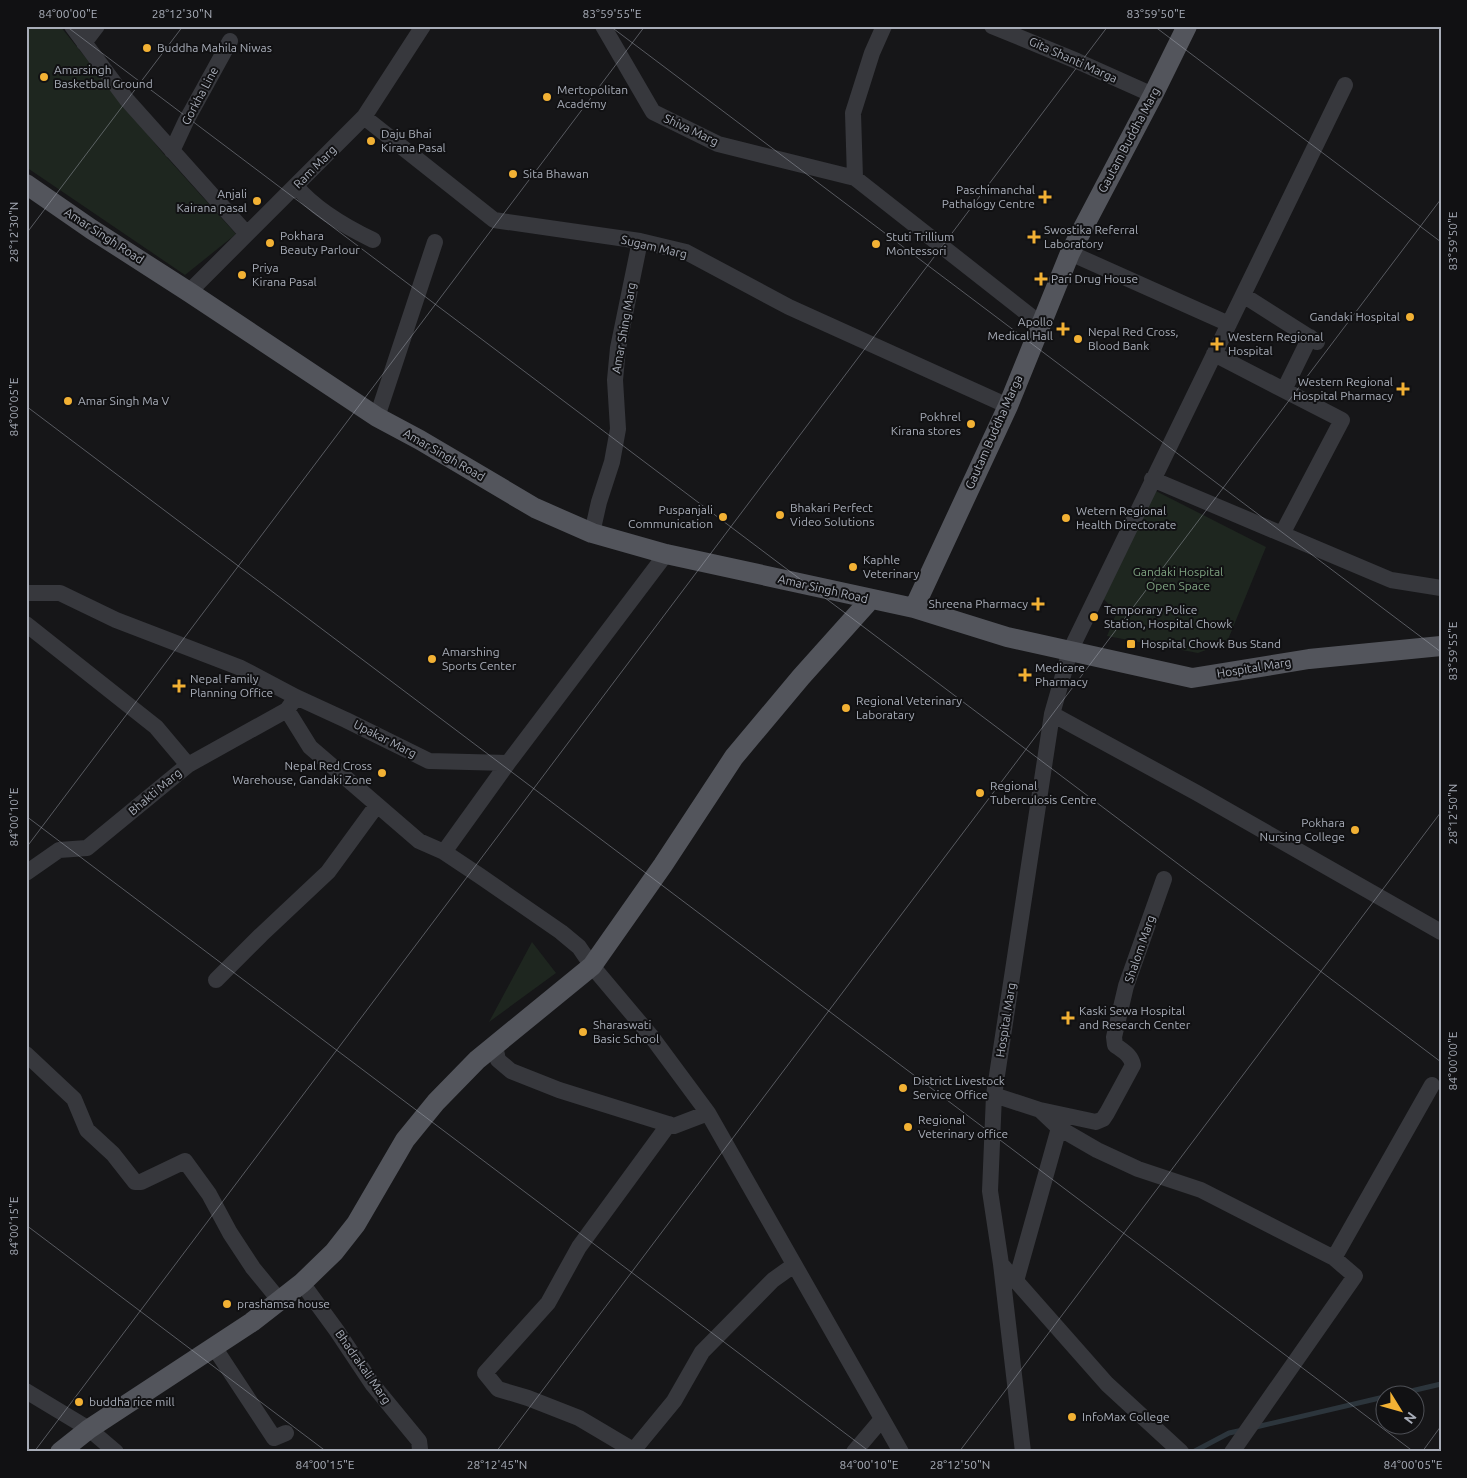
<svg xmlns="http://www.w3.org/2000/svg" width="1467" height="1478" font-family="Ubuntu,sans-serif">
<rect width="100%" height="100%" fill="#161618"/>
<path fill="#1e261f" d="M26,26H60L162,152L236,234L185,275L26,167Z
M1148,487L1266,547L1227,642L1198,653L1107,636L1117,612L1094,590Z
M532,942L556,973L489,1022Z"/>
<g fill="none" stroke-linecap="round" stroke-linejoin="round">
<path stroke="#2c353c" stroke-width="5" d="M1390,1396L1441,1384
M1256,1427L1384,1397
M1193,1452L1229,1433L1243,1430"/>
<path stroke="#37383d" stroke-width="16" d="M72,26L127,100L247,234
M603,26L653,112L718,144L855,178L1042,325
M992,26L1077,61L1153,95
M84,43L97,26
M364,117L494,220L640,241L686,252L789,307L1008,406
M172,151L186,121L230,41
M855,178L853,113L872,53L884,26
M296,186C315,209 346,227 373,240
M1070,253L1229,324
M189,292L364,117L423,26
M1243,295L1317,342
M1214,354L1342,420L1282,534
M1284,390L1310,337
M377,417L435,242
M1152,479L1391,580L1441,588
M592,533L599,502L612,462L618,429L615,380L618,348L640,241
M26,593H60L116,620L241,668L296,697L346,720L429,761L508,763L666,554
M26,624L156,727L188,765
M296,697L287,710L310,747L419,841L444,852L480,876L561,932L579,947L592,966L651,1036L708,1113L901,1452
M1052,714L1197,793L1441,932
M444,852L508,763
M26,873L59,850L87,848L188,765L287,710
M216,980L261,935L328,872L377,805
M495,1046L498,1060L511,1071L559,1090L674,1126L708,1113
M26,1054L74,1099L87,1130L113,1154L135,1182H141L185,1161L209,1194L230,1233L253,1268L280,1301
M994,1095L1040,1110L1059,1128L1097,1150L1138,1169L1201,1190L1334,1258L1355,1276L1232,1452
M1040,1110L1096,1122L1103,1119L1107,1113L1133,1065C1131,1055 1123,1051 1115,1045L1114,1037L1126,986L1164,879
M1334,1258L1432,1085
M1001,1264L1107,1384L1181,1452
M1016,1281L1059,1128
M302,1283L337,1331L373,1385L419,1441L420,1449L419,1452
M214,1347L274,1438L286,1433
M26,1391L89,1429L116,1452
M633,1450L579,1418L528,1398L498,1389L485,1373L548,1303L579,1247L669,1124
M632,1452L674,1401L702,1352L773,1280L794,1265
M854,1452L882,1419
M1023,1452L1001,1264L990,1191L994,1095L1052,714L1070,651L1345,85"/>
<path stroke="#53555c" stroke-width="20" d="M26,184L91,229L189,292L377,417L420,440L535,508L592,533L666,554L914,608L1007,637L1192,678L1309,659L1441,646
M914,608L1008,406L1070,253L1153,95L1187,26
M60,1452L89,1429L252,1322L302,1283L334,1252L356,1224L405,1140L436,1102L477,1060L592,966L663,865L734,757L801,677L870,600"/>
</g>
<path fill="none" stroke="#a8adb8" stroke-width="1" stroke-opacity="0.45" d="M66,26L1441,1062M610,26L1441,652M1154,26L1441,242M26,234L183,26M26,406L1414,1452M26,816L870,1452M26,848L645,26M26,1225L327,1452M34,1452L1108,26M496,1452L1441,199M959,1452L1441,812M1422,1452L1441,1426"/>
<g fill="#f2b134" stroke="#111113" stroke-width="2">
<circle cx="147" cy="48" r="5"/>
<circle cx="44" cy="77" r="5"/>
<circle cx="547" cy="97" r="5"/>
<circle cx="371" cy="141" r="5"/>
<circle cx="513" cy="174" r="5"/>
<path d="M1042.5 189.5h5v5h5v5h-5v5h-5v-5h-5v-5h5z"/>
<circle cx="257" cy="201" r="5"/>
<path d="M1031.5 229.5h5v5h5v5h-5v5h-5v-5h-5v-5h5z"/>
<circle cx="270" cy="243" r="5"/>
<circle cx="876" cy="244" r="5"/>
<circle cx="242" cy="275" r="5"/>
<path d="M1038.5 271.5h5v5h5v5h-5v5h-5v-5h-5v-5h5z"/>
<circle cx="1410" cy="317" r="5"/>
<path d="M1060.5 321.5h5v5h5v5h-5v5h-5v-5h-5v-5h5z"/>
<circle cx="1078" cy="339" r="5"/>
<path d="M1214.5 336.5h5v5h5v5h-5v5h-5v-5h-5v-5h5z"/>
<path d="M1400.5 381.5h5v5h5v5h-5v5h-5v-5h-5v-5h5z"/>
<circle cx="68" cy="401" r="5"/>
<circle cx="971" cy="424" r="5"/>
<circle cx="780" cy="515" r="5"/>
<circle cx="723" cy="517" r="5"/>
<circle cx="1066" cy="518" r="5"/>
<circle cx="853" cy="567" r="5"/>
<path d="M1035.5 596.5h5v5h5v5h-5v5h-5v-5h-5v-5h5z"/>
<circle cx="1094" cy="617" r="5"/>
<rect x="1126" y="639" width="10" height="10" rx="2.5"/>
<circle cx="432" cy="659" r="5"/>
<path d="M1022.5 667.5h5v5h5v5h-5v5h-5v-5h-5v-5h5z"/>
<path d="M176.5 678.5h5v5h5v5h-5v5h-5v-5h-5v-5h5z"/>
<circle cx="846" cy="708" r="5"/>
<circle cx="382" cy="773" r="5"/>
<circle cx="980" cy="793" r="5"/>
<circle cx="1355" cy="830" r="5"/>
<path d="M1065.5 1010.5h5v5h5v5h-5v5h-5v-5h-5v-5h5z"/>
<circle cx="583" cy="1032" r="5"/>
<circle cx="903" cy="1088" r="5"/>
<circle cx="908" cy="1127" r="5"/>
<circle cx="227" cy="1304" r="5"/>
<circle cx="79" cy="1402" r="5"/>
<circle cx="1072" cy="1417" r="5"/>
</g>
<g text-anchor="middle" stroke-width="4" stroke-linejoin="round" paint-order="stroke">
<g font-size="12" fill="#a8adb8" stroke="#111113" text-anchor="start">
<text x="157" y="52">Buddha Mahila Niwas</text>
<text x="54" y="74">Amarsingh<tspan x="54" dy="14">Basketball Ground</tspan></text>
<text x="557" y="94">Mertopolitan<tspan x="557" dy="14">Academy</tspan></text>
<text x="381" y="138">Daju Bhai<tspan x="381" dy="14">Kirana Pasal</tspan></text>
<text x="523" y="178">Sita Bhawan</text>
<text x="1035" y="194" text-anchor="end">Paschimanchal<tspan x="1035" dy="14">Pathalogy Centre</tspan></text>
<text x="247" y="198" text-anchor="end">Anjali<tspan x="247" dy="14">Kairana pasal</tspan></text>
<text x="1044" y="234">Swostika Referral<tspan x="1044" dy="14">Laboratory</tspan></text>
<text x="280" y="240">Pokhara<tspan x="280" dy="14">Beauty Parlour</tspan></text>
<text x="886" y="241">Stuti Trillium<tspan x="886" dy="14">Montessori</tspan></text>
<text x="252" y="272">Priya<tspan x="252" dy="14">Kirana Pasal</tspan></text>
<text x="1051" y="283">Pari Drug House</text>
<text x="1400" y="321" text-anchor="end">Gandaki Hospital</text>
<text x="1053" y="326" text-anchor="end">Apollo<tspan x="1053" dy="14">Medical Hall</tspan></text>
<text x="1088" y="336">Nepal Red Cross,<tspan x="1088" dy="14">Blood Bank</tspan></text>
<text x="1228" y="341">Western Regional<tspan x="1228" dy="14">Hospital</tspan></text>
<text x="1393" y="386" text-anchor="end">Western Regional<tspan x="1393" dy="14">Hospital Pharmacy</tspan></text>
<text x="78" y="405">Amar Singh Ma V</text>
<text x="961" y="421" text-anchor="end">Pokhrel<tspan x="961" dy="14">Kirana stores</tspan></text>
<text x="790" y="512">Bhakari Perfect<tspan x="790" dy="14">Video Solutions</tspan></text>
<text x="713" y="514" text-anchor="end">Puspanjali<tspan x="713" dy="14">Communication</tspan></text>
<text x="1076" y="515">Wetern Regional<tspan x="1076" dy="14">Health Directorate</tspan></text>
<text x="863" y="564">Kaphle<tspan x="863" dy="14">Veterinary</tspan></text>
<text x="1028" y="608" text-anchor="end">Shreena Pharmacy</text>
<text x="1104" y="614">Temporary Police<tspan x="1104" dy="14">Station, Hospital Chowk</tspan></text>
<text x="1141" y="648">Hospital Chowk Bus Stand</text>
<text x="442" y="656">Amarshing<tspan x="442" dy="14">Sports Center</tspan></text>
<text x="1035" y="672">Medicare<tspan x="1035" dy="14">Pharmacy</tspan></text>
<text x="190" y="683">Nepal Family<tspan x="190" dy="14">Planning Office</tspan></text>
<text x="856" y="705">Regional Veterinary<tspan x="856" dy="14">Laboratary</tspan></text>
<text x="372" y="770" text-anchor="end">Nepal Red Cross<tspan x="372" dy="14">Warehouse, Gandaki Zone</tspan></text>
<text x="990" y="790">Regional<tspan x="990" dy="14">Tuberculosis Centre</tspan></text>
<text x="1345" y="827" text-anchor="end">Pokhara<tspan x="1345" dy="14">Nursing College</tspan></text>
<text x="1079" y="1015">Kaski Sewa Hospital<tspan x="1079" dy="14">and Research Center</tspan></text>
<text x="593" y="1029">Sharaswati<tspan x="593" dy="14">Basic School</tspan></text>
<text x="913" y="1085">District Livestock<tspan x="913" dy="14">Service Office</tspan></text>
<text x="918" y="1124">Regional<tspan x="918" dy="14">Veterinary office</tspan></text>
<text x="237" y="1308">prashamsa house</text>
<text x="89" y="1406">buddha rice mill</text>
<text x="1082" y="1421">InfoMax College</text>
</g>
<g font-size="12" fill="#a8adb8" stroke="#111113">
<text transform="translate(1073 60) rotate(24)" y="4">Gita Shanti Marga</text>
<text transform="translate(200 96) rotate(-62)" y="4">Gorkha Line</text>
<text transform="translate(691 130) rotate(25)" y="4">Shiva Marg</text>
<text transform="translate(1129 140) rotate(-62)" y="4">Gautam Buddha Marg</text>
<text transform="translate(315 167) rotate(-45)" y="4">Ram Marg</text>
<text transform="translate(104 236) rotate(33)" y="4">Amar Singh Road</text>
<text transform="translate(654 247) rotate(13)" y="4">Sugam Marg</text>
<text transform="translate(624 328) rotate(-80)" y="4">Amar Shing Marg</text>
<text transform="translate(994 432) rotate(-66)" y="4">Gautam Buddha Marga</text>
<text transform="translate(444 455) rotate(30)" y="4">Amar Singh Road</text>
<text transform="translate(823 589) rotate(13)" y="4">Amar Singh Road</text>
<text transform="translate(1254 668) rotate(-9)" y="4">Hospital Marg</text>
<text transform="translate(385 739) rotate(27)" y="4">Upakar Marg</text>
<text transform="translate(155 792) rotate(-40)" y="4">Bhakti Marg</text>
<text transform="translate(1140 949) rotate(-71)" y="4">Shalom Marg</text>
<text transform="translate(1006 1020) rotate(-81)" y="4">Hospital Marg</text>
<text transform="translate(363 1367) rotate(55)" y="4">Bhadrakali Marg</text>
</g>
<g font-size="12" fill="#7fa381" stroke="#111113">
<text x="1178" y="576">Gandaki Hospital<tspan x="1178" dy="14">Open Space</tspan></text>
</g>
</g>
<rect width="1467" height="1478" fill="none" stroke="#111113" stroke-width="55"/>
<g transform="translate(1400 1410) rotate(127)"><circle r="24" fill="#111113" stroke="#4d4f55"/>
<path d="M0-4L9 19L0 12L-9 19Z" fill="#f2b134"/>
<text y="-8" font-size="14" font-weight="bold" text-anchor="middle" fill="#a8adb8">N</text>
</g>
<rect x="28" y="28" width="1412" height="1422" fill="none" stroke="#a8adb8" stroke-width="2"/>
<g font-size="12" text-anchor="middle" fill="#a8adb8">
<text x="68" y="18">84°00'00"E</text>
<text x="182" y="18">28°12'30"N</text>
<text x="612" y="18">83°59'55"E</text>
<text x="1156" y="18">83°59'50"E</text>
<text transform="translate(14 232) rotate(-90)" y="4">28°12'30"N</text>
<text transform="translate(1453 241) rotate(-90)" y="4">83°59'50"E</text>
<text transform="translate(14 407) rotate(-90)" y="4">84°00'05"E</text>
<text transform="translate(1453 651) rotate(-90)" y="4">83°59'55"E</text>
<text transform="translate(1453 814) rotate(-90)" y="4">28°12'50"N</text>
<text transform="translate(14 817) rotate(-90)" y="4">84°00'10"E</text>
<text transform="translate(1453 1061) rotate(-90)" y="4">84°00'00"E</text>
<text transform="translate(14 1226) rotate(-90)" y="4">84°00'15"E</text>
<text x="325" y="1469">84°00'15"E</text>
<text x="497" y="1469">28°12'45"N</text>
<text x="869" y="1469">84°00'10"E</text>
<text x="960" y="1469">28°12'50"N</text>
<text x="1413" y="1469">84°00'05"E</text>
</g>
</svg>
